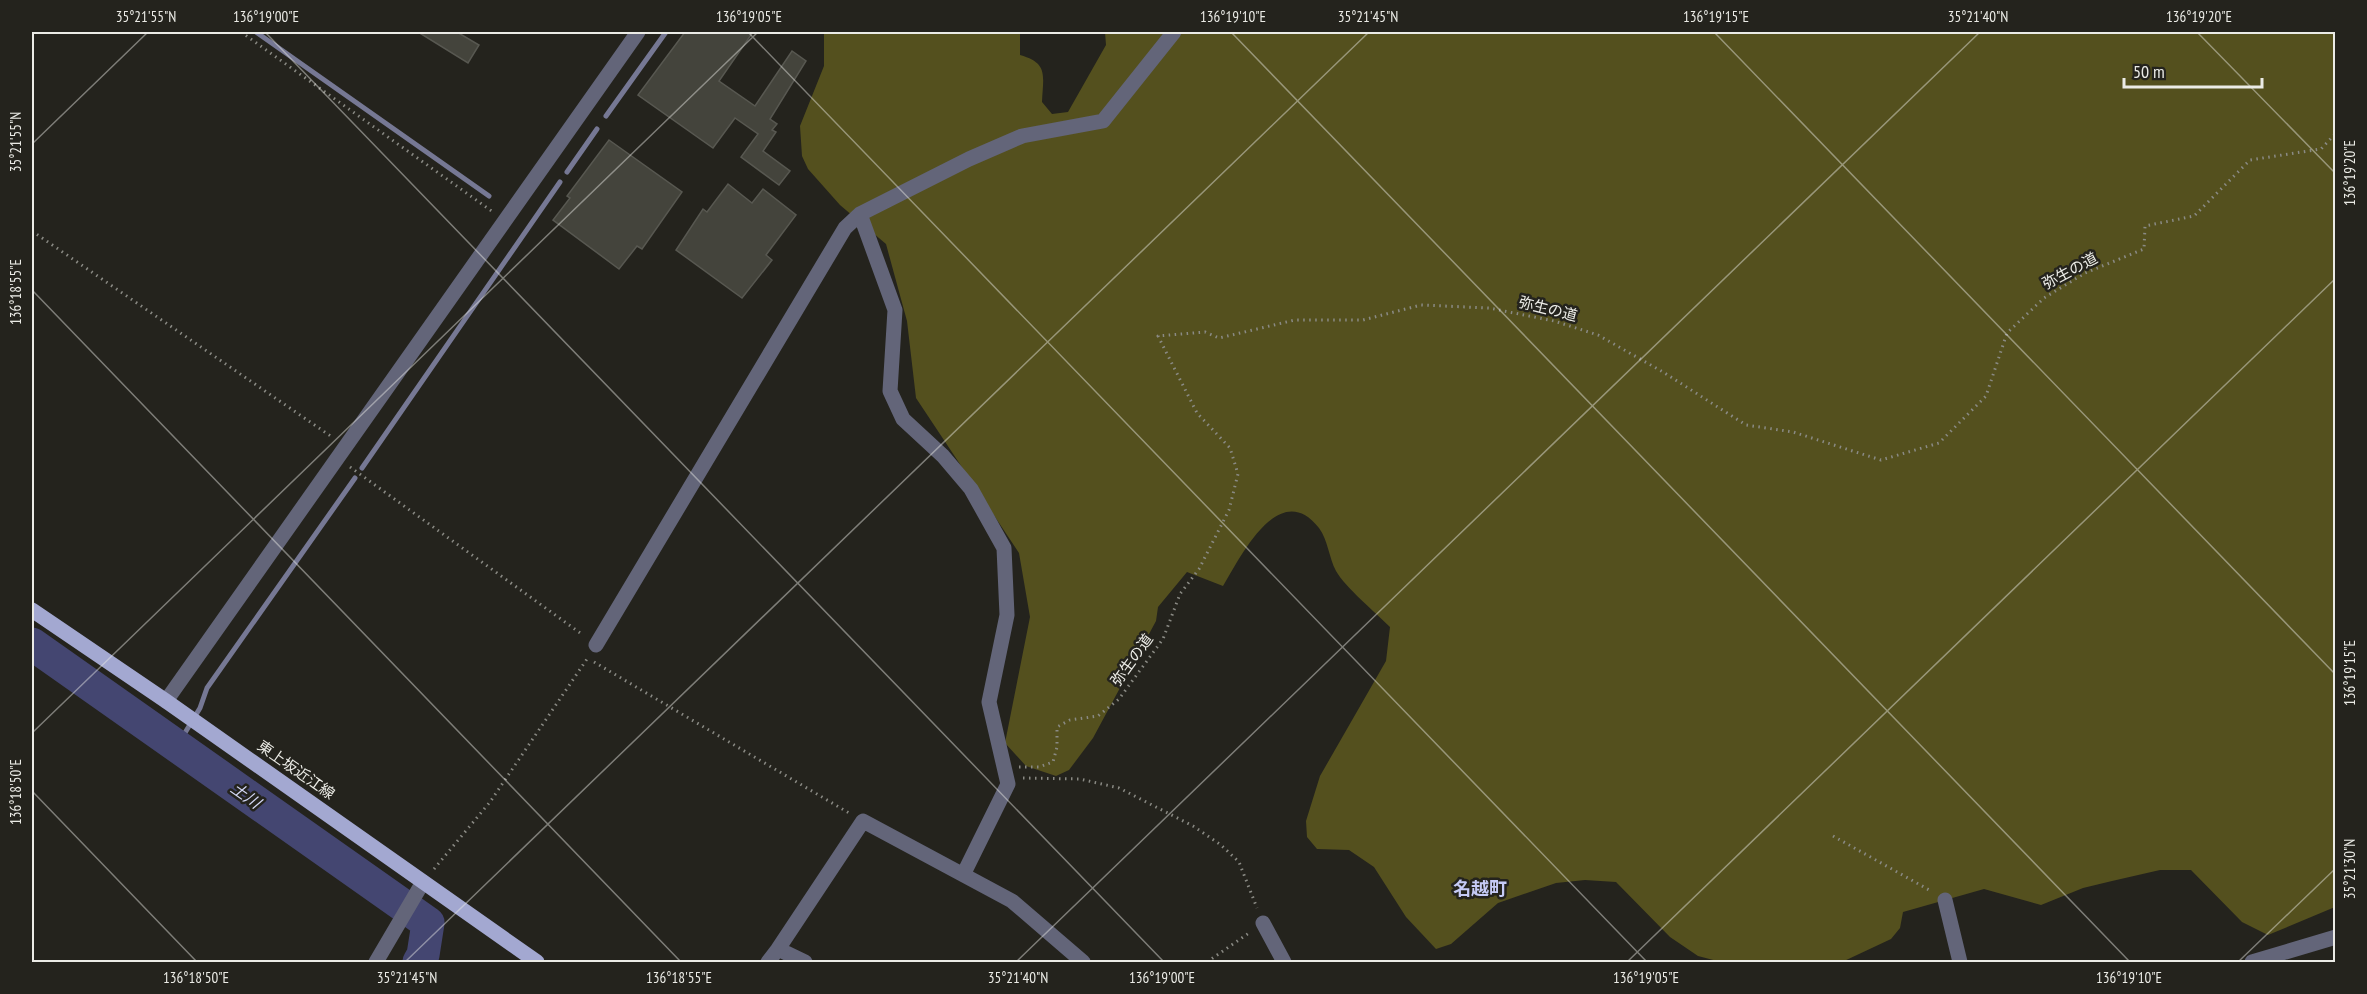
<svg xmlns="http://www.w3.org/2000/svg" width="2367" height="994" font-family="'PT Sans Narrow','Noto Sans JP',sans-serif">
<rect width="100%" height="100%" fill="#24231d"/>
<path fill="#54501e" d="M824,32H1020V55C1049,63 1043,76 1042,102L1052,114L1068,112L1106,45L1105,32H2335V907L2268,935L2242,922L2191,870H2160L2112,881L2083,888L2041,905L1984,889L1903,912L1900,928L1891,939L1842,962H1721L1698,956L1670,937L1616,882L1585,880L1556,883L1498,903L1451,944L1436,949L1406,917L1374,867L1349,850L1317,849L1307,837L1306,821L1320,776L1386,661L1390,627C1376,613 1345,587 1336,571C1329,558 1328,540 1319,528C1279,477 1240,558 1223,586L1187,572L1158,607L1156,621L1093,738L1069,770L1056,776L1026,766L1005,743L1030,617L1019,553L916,398L907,321L886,244L840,205L808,169L802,156L800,126L824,66Z"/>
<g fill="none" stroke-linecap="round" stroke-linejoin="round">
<path stroke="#767894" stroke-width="5" d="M256,32L489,196
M606,116L666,32
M567,172L597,129
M362,468L560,182
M177,746L200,708L207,688L355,478"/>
<path stroke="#444671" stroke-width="33" d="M32,644L428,923L423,955L419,962"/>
</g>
<path fill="#44443c" stroke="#585851" stroke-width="1.5" d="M418,32H457L479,45L468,63Z
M685,32H753L719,81L755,106L792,51L806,61L770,119L777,124L772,130L776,132L763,151L790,171L779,185L741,157L758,134L735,118L713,148L638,95Z
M609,140L682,192L642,249L637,246L619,269L553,220L570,198L567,196Z
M728,184L752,203L763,189L796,215L766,255L772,260L742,298L676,250L703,209L707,212Z"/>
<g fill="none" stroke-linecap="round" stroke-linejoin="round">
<path stroke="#8a8a84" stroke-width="3" stroke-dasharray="1.5 4.5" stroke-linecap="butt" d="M241,32L493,212
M32,231L332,437
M350,467L583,635
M594,662L849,813
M1019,767H1039L1053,762L1057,747V727L1070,720L1098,716L1119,699L1163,639L1180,594L1199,569L1229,510L1238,474L1230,448L1197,413L1158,336L1205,332L1219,338L1295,320H1363L1421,305L1489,308L1554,321L1598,335L1663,372L1746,425L1793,432L1881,460L1939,443L1986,396L2007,333L2044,298L2085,273L2144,249L2145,226L2194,216L2250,160L2321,149L2336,133
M1023,778L1080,779L1119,788L1193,826L1221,845L1239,862L1257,908
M1833,836L1931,891
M434,869L490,802L587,659
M1207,962L1249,933"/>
<path stroke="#636579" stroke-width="15" d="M860,214L895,310L890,391L903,419L943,456L971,489L1004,548L1007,615L989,702L1008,784L964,873
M596,645L845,228L860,214L969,159L1022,136L1103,121L1174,32
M166,701L638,32
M1945,900L1960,962
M1263,923L1284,962
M778,949L863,821L1012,901L1083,962
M376,962L423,882
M768,962L778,949L805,962
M2252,962L2336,937"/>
<path stroke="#a3a8d1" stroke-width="15" d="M32,610L166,701L537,962"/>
</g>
<path fill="none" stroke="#ebebe6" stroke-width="1.5" stroke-opacity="0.45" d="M265,32L1164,962M748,32L1647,962M1231,32L2130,962M1714,32L2336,675M2197,32L2336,174M32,144L148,32M32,290L681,962M32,733L758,32M32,791L197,962M405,962L1369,32M1016,962L1980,32M1627,962L2336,278M2238,962L2336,868"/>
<g text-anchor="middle" stroke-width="5" stroke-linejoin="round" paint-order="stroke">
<g font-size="15" fill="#ebebe6" stroke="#24231d">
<text transform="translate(2070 271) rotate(-28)" y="5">弥生の道</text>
<text transform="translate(1548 309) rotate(14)" y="5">弥生の道</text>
<text transform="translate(1132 660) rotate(-54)" y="5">弥生の道</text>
<text transform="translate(296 770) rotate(35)" y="5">東上坂近江線</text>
</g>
<g font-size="16" font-style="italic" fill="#d3d7f4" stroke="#24231d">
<text transform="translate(246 795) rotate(35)" y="6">土川</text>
</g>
<g font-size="18" font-weight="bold" fill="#c6cbf6" stroke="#24231d">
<text x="1480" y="895">名越町</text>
</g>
</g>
<rect width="2367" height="994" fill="none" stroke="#24231d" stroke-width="66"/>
<path d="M2124 78v9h138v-9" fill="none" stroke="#ebebe6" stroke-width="3"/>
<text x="2133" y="78" font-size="18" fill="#ebebe6" stroke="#24231d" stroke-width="4.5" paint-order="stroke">50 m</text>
<rect x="33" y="33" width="2301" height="928" fill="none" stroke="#ebebe6" stroke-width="2"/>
<g font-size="15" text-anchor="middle" fill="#ebebe6">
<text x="146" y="22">35°21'55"N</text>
<text x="266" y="22">136°19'00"E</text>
<text x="749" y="22">136°19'05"E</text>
<text x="1233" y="22">136°19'10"E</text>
<text x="1368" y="22">35°21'45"N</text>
<text x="1716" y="22">136°19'15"E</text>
<text x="1978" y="22">35°21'40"N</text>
<text x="2199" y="22">136°19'20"E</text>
<text transform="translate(16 142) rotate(-90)" y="5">35°21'55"N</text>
<text transform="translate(2350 173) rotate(-90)" y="5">136°19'20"E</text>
<text transform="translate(16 292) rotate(-90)" y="5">136°18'55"E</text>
<text transform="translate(2350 673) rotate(-90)" y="5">136°19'15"E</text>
<text transform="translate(16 792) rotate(-90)" y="5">136°18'50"E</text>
<text transform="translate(2350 869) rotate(-90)" y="5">35°21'30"N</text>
<text x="196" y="983">136°18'50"E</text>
<text x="407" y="983">35°21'45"N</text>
<text x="679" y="983">136°18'55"E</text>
<text x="1018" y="983">35°21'40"N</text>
<text x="1162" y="983">136°19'00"E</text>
<text x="1646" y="983">136°19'05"E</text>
<text x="2129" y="983">136°19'10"E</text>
</g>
</svg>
